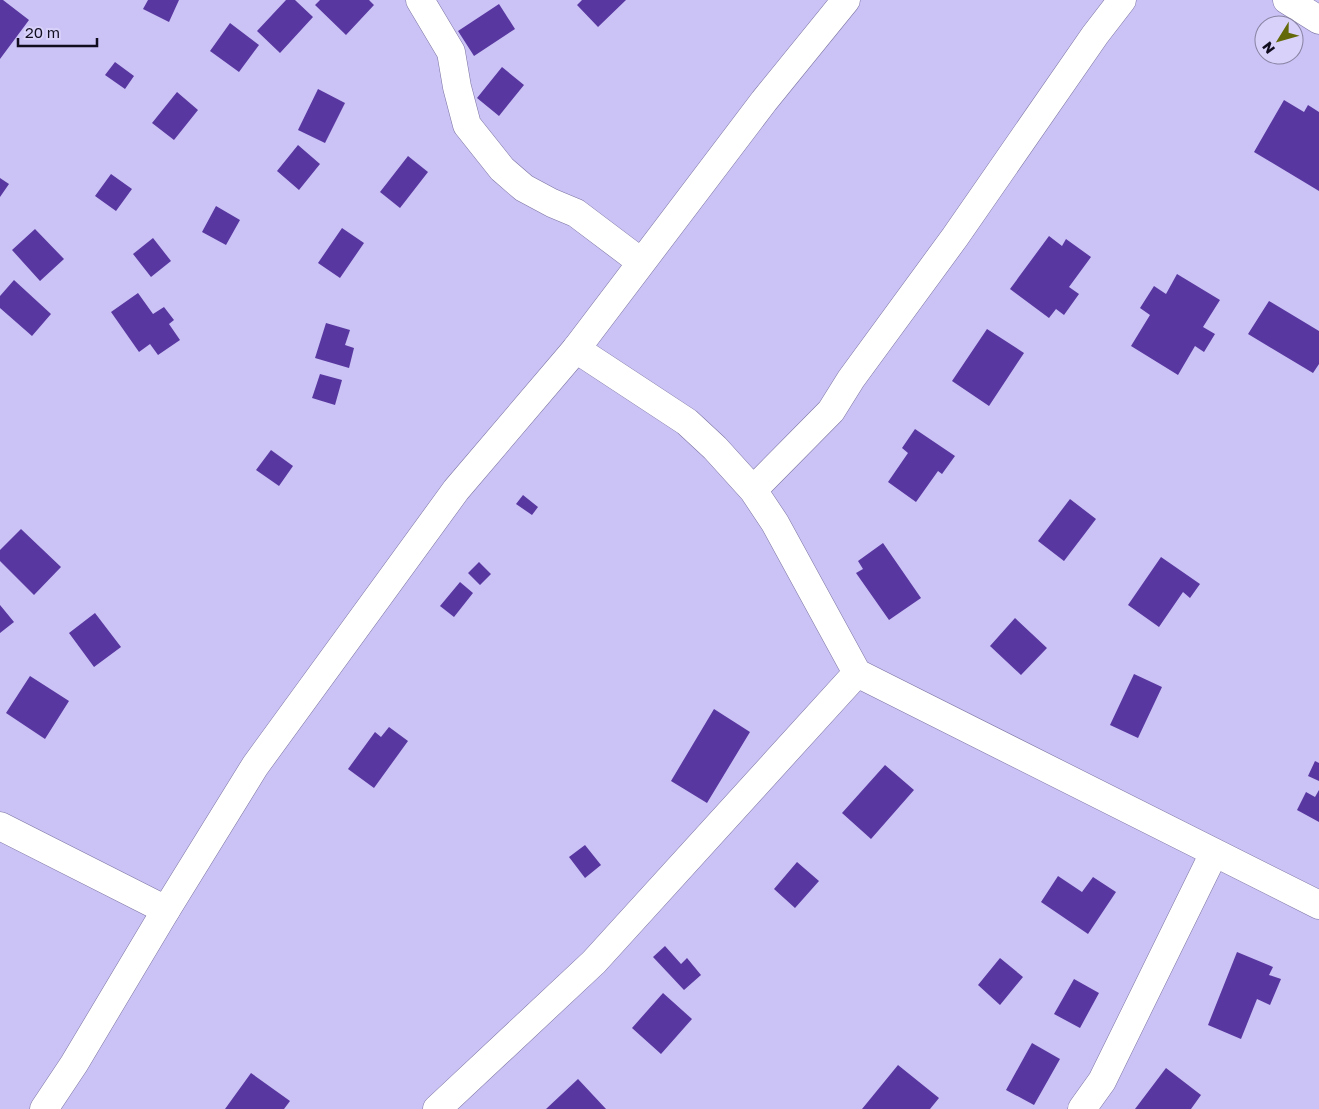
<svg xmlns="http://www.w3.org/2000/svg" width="1319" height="1109" font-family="'Golos Text',sans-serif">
<rect width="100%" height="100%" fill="#cbc2f5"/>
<path fill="#5837a0" d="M0,0H3L29,20L0,59Z
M148,0H179L169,22L143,9Z
M286,0H295L313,17L280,53L257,31Z
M320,0H369L374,5L346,35L315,5Z
M582,0H626L598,27L577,5Z
M499,4L515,29L474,56L458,31Z
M230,23L259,45L239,72L210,51Z
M115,62L134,76L125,89L105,75Z
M502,67L524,85L499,116L477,98Z
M318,89L345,103L325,143L298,130Z
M177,92L198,110L174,140L152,123Z
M1284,100L1304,112L1308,105L1319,112V191L1254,152Z
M298,145L320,164L299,190L277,171Z
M408,156L428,172L400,208L380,192Z
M111,174L132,189L116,211L95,196Z
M0,178L9,184L0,197Z
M216,206L240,220L226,245L202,232Z
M342,228L364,243L340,278L318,263Z
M35,229L64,259L40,281L12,250Z
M1049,236L1062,246L1066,239L1091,257L1069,287L1079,294L1064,315L1056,309L1049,318L1010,289Z
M153,238L171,261L151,277L133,254Z
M1177,274L1220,300L1203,327L1215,334L1204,352L1195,346L1178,375L1131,346L1150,315L1140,308L1154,286L1166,294Z
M14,280L51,314L32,336L0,308V296Z
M138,293L153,314L164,307L174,320L169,324L180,340L158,355L150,344L139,352L111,312Z
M1269,301L1319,331V364L1313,373L1248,334Z
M326,323L350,330L345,345L354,348L349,368L315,358Z
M987,329L1024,353L989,406L952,381Z
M320,374L342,380L335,405L312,398Z
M915,429L955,456L942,474L938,471L916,502L888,482L908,453L902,448Z
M271,450L293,466L279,486L256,470Z
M523,495L538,507L532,515L516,504Z
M1070,499L1096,519L1064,561L1038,541Z
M21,529L61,567L34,595L0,561V550Z
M883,543L921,598L889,620L856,573L863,569L858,561Z
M1161,557L1200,584L1190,598L1183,592L1159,627L1128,605Z
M479,562L491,574L480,585L468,573Z
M460,582L473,593L454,617L440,606Z
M0,605L14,622L0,633Z
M95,613L121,647L94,667L69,633Z
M1015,618L1047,648L1021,675L990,646Z
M1134,674L1162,687L1138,738L1110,725Z
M30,676L69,701L45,739L6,713Z
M714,709L750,732L707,803L671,781Z
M389,727L408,741L374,788L348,769L375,732L381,737Z
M1315,761L1319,763V781L1308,776Z
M885,765L914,790L871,839L842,813Z
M1319,790V822L1297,810L1306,792L1315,797Z
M585,845L601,865L585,878L569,857Z
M797,862L819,881L795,908L774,889Z
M1058,876L1082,892L1093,877L1116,892L1088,934L1041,902Z
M665,946L681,964L687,958L701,975L684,990L653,957Z
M1237,952L1273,967L1269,975L1281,979L1270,1005L1257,999L1241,1039L1208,1025Z
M1000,958L1023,977L1000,1005L978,985Z
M1074,979L1099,993L1080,1028L1054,1014Z
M663,993L692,1019L661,1054L632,1028Z
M1032,1043L1060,1059L1034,1105L1006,1090Z
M898,1065L939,1098L930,1109H862Z
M1166,1068L1201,1095L1191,1109H1135Z
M251,1073L290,1101L284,1109H225Z
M578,1079L606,1109H546Z"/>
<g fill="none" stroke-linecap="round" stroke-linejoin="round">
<defs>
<path id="minor" d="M420,0L451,52L457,87L467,125L502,169L524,188L552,203L576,213L641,262
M1287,0L1319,20
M576,349L687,422L715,448L753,490L775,523L857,673L1319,905
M753,490L831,411L851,379L955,237L1095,35L1122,0
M0,826L166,910
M437,1109L594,962L857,673
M1082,1109L1102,1081L1214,853"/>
<path id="major" d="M44,1109L74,1064L166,910L255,766L456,490L576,349L764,101L846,0"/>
</defs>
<use href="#minor" stroke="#7d74a3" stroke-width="29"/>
<use href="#major" stroke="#7d74a3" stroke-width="29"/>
<use href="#minor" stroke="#fff" stroke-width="28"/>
<use href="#major" stroke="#fff" stroke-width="28"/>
</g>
<g transform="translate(1279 40) rotate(233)"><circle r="24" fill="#d8d1fa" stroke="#8883a2"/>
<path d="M0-4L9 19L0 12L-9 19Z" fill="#636808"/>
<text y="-8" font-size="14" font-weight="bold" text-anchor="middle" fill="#110d1f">N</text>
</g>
<path d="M18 38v8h79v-8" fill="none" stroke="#110d1f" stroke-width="2.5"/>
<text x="25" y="38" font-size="15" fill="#110d1f" stroke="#d8d1fa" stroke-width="4" paint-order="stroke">20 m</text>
</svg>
